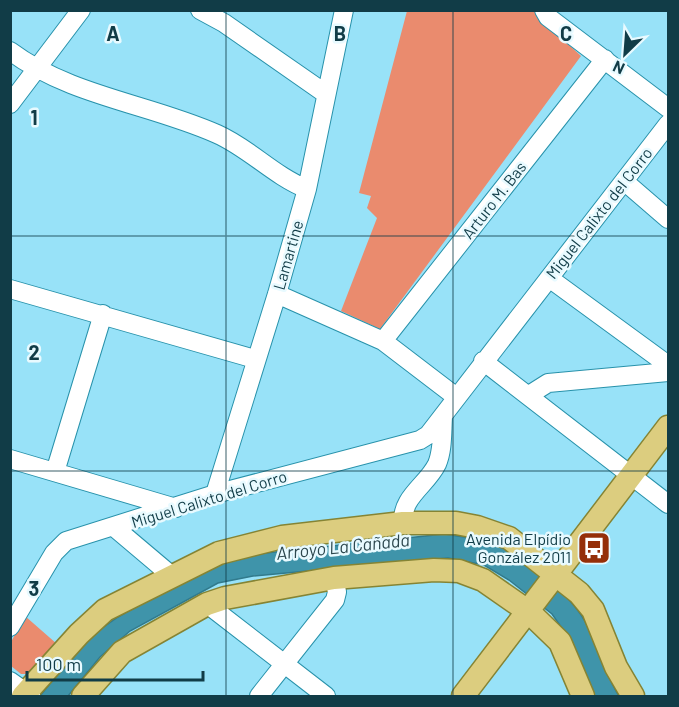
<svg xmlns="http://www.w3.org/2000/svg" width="679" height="707" font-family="Barlow,sans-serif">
<rect width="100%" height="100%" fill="#98e2f8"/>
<path fill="#ea8b6e" d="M407,11H537L544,22L581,56L380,329L341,311L377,218L367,208L371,196L359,193Z
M25,616L57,644L28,674H21L11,666V642Z"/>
<path fill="#3f94aa" stroke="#317a8c" stroke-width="1.5" d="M444,534C465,537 488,540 507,550C534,566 573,597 587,625C599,649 605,674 619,696H594L569,638L552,614L509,580L484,565L448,558L253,576L218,583L130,631L100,657L68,696H40L77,650L98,631L118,617L214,562L246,555Z"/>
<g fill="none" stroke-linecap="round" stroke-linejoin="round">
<defs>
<path id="minor" d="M200,10L224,23L326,94
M544,10L548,17L668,108
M10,51C70,96 150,104 217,134C249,148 274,176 307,189
M10,104L81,10
M624,181L668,219
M549,278L668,365
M10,289L255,359
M277,294L383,341L455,396
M383,341L605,59
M483,361L668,504
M529,395L548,383L668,372
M10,459L176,508
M55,472L103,314
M215,494L277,294L307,189L344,10
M403,523C401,497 427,485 437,464C443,450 442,432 443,417
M114,527L172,576
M207,604L326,696
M10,627L54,553L66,541L215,494L420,440L428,435L668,124
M10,681L31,696
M259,696L335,600L337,592L334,578"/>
<path id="major" d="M23,696L79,634L105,610L219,553L282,537L403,523H456L477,527L509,538L579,593L593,610L616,667L633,696
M83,696L122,652L207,604L225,598L334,578L434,570L459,571L483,580L529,612L560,642L583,696
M463,696L668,427"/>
</defs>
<use href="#minor" stroke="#2892ab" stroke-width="20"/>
<use href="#major" stroke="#858434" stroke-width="25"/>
<use href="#minor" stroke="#fff" stroke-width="18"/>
<use href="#major" stroke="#dccd7f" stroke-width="22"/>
</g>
<path fill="none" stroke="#113c47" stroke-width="1.5" stroke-opacity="0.55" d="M226,10V696M453,10V696M10,236H668M10,471H668"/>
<defs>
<symbol id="bus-square" viewBox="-11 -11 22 22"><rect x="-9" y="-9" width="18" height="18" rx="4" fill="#952f09" stroke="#e8faff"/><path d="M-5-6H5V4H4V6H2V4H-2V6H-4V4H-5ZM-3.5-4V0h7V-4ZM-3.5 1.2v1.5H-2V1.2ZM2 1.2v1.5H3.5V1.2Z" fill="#fff"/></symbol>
</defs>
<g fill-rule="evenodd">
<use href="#bus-square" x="575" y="529" width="38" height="38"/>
</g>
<g text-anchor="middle" stroke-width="5" stroke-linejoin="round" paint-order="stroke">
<g font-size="16" fill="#113c47" stroke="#e8faff">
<text transform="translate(494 200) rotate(-52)" y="6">Arturo M. Bas</text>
<text transform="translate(599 213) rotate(-52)" y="6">Miguel Calixto del Corro</text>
<text transform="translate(288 255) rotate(-74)" y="6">Lamartine</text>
<text transform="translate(209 499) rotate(-17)" y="6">Miguel Calixto del Corro</text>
</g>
<g font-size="16" fill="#113c47" stroke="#e8faff" text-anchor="end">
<text x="571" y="545">Avenida Elpídio<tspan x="571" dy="18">González 2011</tspan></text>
</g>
<g font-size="18" font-style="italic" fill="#2c474e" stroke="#e8faff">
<text transform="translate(343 547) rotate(-6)" y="6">Arroyo La Cañada</text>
</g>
</g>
<g font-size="20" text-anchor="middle" font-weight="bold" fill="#113c47" stroke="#e8faff" stroke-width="5" stroke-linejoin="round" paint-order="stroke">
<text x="113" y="41">A</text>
<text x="340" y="41">B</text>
<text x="566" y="41">C</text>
<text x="34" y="125">1</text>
<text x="34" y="360">2</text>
<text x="34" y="596">3</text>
</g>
<rect width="679" height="707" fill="none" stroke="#113c47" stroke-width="24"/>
<g transform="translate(625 54) rotate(205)" stroke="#e8faff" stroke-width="4.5" paint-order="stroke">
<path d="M0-4.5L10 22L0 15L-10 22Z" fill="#113c47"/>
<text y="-9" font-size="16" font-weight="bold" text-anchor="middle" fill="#113c47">N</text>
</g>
<path d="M27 671v9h176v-9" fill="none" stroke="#113c47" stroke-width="3"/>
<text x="36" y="671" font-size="18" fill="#113c47" stroke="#e8faff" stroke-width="4.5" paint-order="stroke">100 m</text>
</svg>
